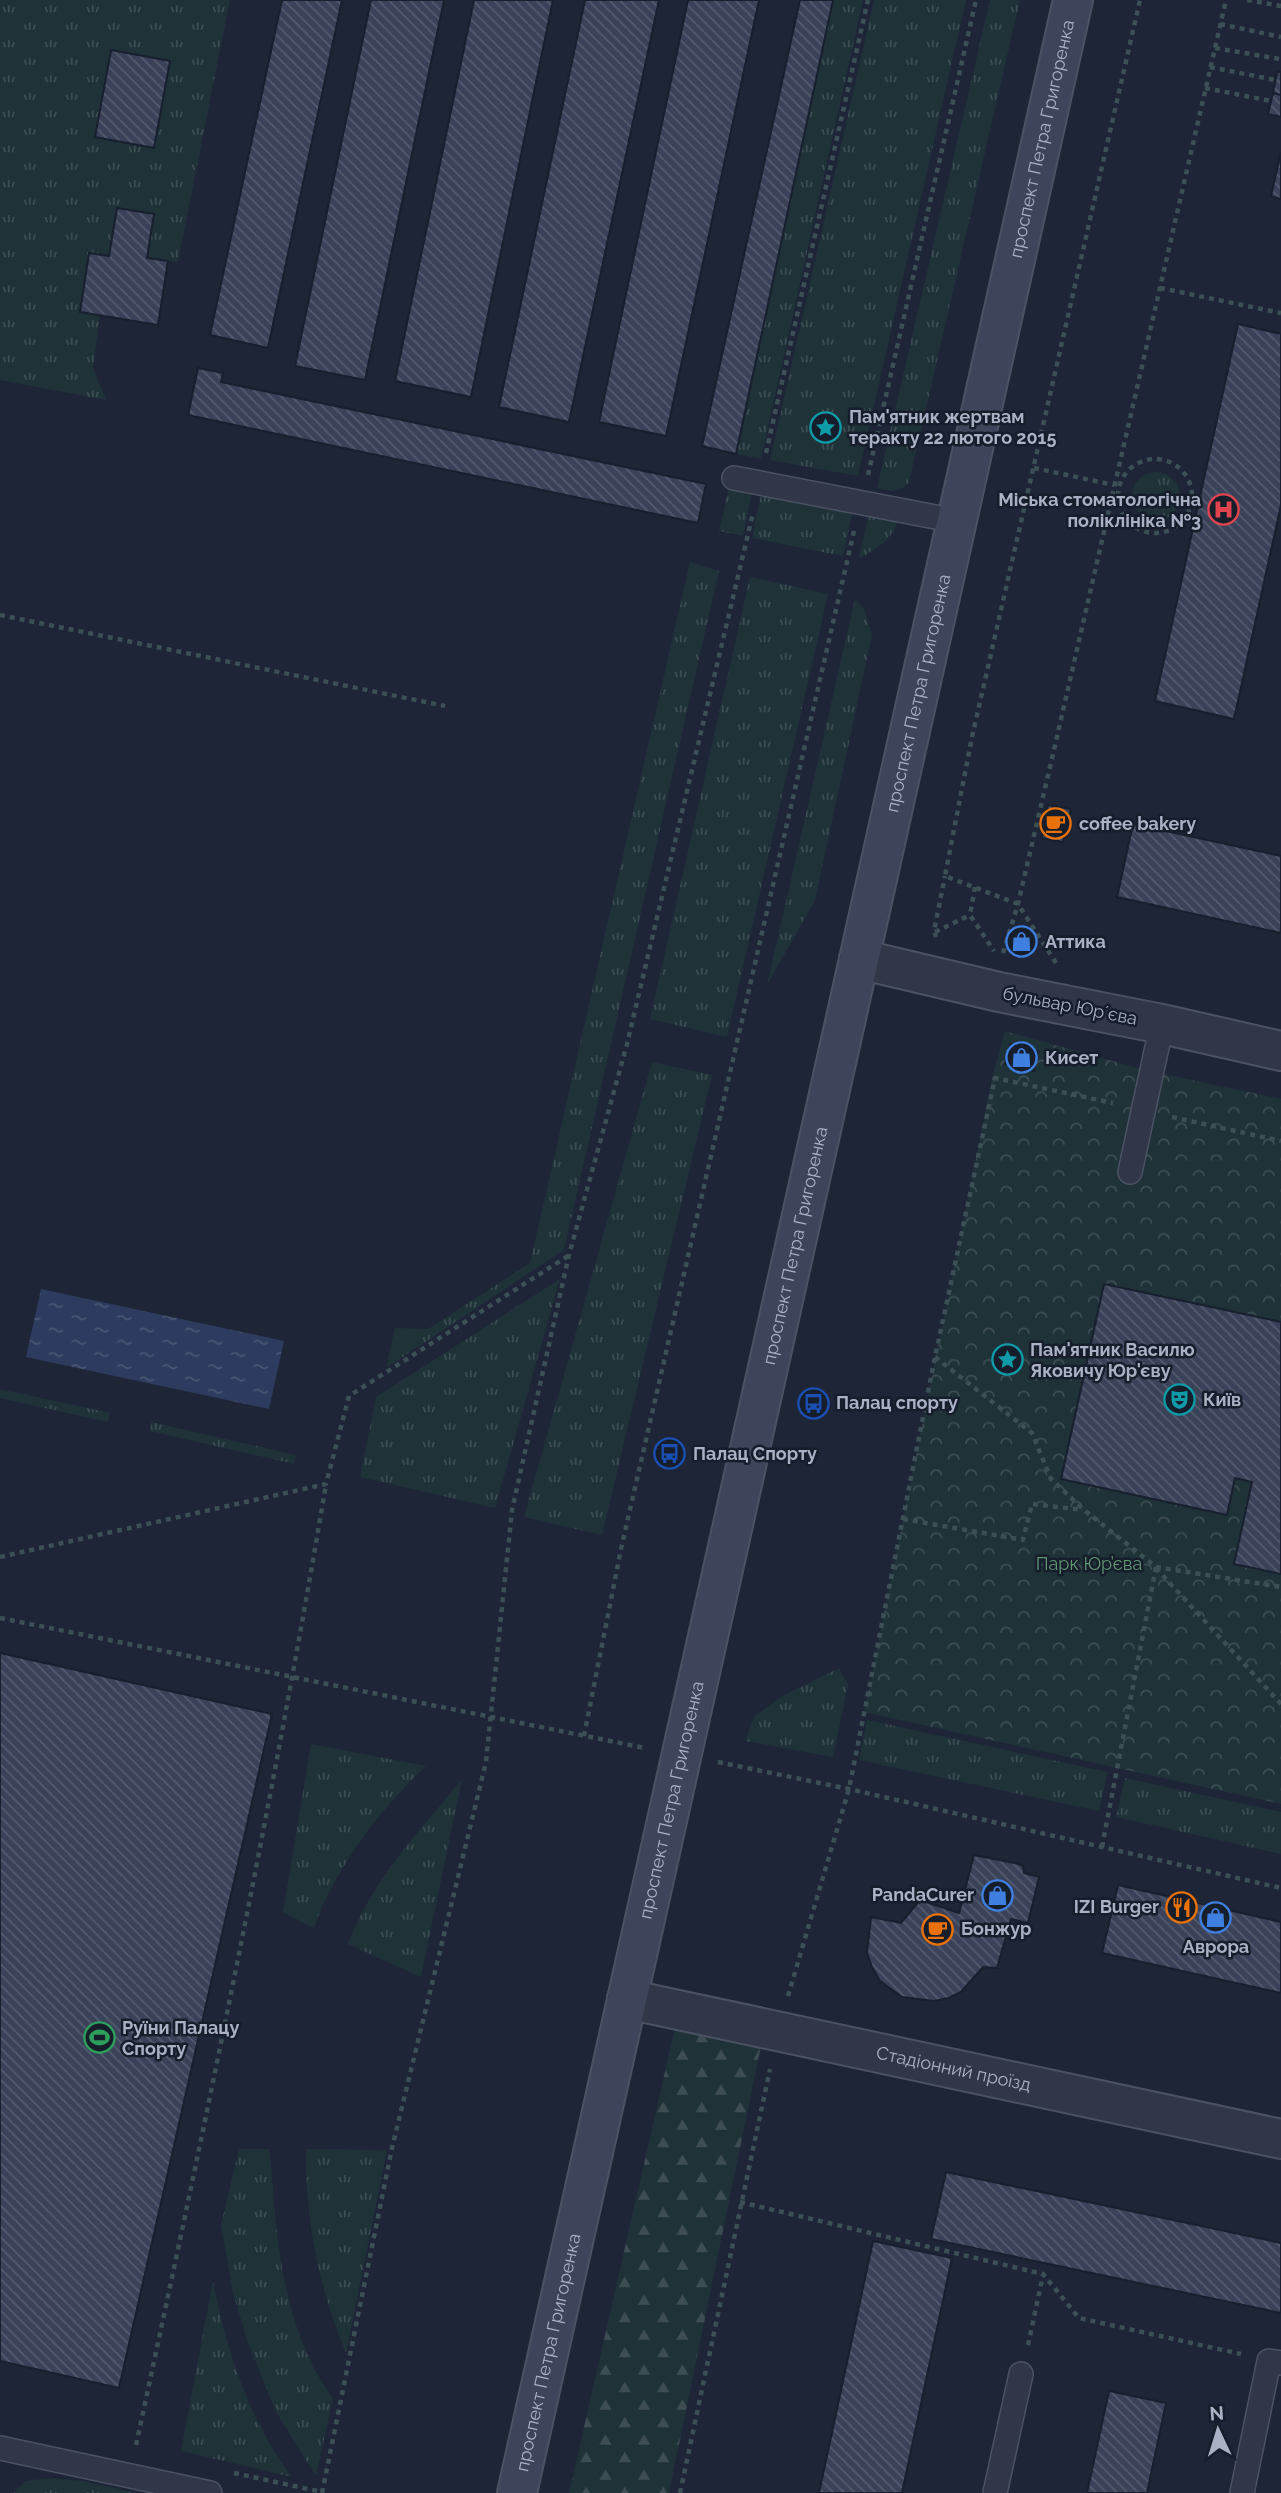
<svg xmlns="http://www.w3.org/2000/svg" width="1281" height="2493" font-family="Raleway,sans-serif">
<defs>
<pattern id="grass-tufts" width="24" height="20" patternUnits="userSpaceOnUse" patternTransform="scale(1.75)"><rect width="24" height="20" fill="#1f3238"/><path d="M3 7l-1-3M5 7V3M7 7l1-3M15 17l-1-3M17 17v-4M19 17l1-3" fill="none" stroke="#3d4d53"/></pattern>
<pattern id="forest-firs" width="22" height="20" patternUnits="userSpaceOnUse" patternTransform="scale(1.75)"><rect width="22" height="20" fill="#1f3238"/><path d="M5 1l3.5 6h-7zM16 11l3.5 6h-7z" fill="#3d4d53"/></pattern>
<pattern id="park-crowns" width="20" height="18" patternUnits="userSpaceOnUse" patternTransform="scale(1.75)"><rect width="20" height="18" fill="#1f3238"/><path d="M2 6a3 3 0 1 1 6 0M12 15a3 3 0 1 1 6 0" fill="none" stroke="#3d4d53"/></pattern>
<pattern id="water-ripples" width="26" height="14" patternUnits="userSpaceOnUse" patternTransform="scale(1.75)"><rect width="26" height="14" fill="#2d3c5e"/><path d="M2 4q2-2 4 0t4 0M15 11q2-2 4 0t4 0" fill="none" stroke="#495674"/></pattern>
<pattern id="building-back-hatch" width="6" height="6" patternUnits="userSpaceOnUse" patternTransform="scale(1.75)"><rect width="6" height="6" fill="#394258"/><path d="M-1 5l2 2M0 0l6 6M5-1l2 2" fill="none" stroke="#535b6e"/></pattern>
</defs>
<rect width="100%" height="100%" fill="#1d2537"/>
<path fill="url(#grass-tufts)" d="M0,0H230L178,262L147,258L154,214L117,208L109,256L89,253L80,312L100,315L93,368L106,400L0,380Z
M833,0H863L761,459L736,454Z
M874,0H966L858,476L770,460Z
M990,0H1020L909,482L905,487L892,491L877,488Z
M1132 496a24 24 0 1 1 48 0a24 24 0 1 1-48 0Z
M730,483L753,487L743,536L719,531Z
M762,488L854,506L843,556L752,538Z
M870,509L900,515C895,537 878,549 859,558Z
M690,562L719,571L564,1250L386,1368L395,1328L428,1329L530,1263Z
M750,577L828,594L727,1037L650,1019Z
M855,599L864,608L872,635L815,900L767,985Z
M652,1062L712,1075L602,1535L524,1517Z
M560,1279L495,1508L360,1477L376,1397Z
M0,1389L110,1413L108,1422L0,1398Z
M151,1422L296,1455L294,1464L150,1431Z
M839,1668L848,1685L833,1757L745,1741L754,1717L781,1697Z
M867,1720L1108,1772L1099,1811L859,1760Z
M311,1744L426,1766C379,1811 336,1866 314,1928L283,1912Z
M1125,1778L1281,1812V1854L1116,1817Z
M462,1779L421,1977L348,1944C371,1881 420,1831 462,1779Z
M239,2149H269C272,2171 273,2192 275,2214C281,2277 294,2346 333,2398L316,2476L276,2412L248,2343L233,2293L221,2225Z
M306,2149L387,2150L346,2353C319,2289 305,2219 306,2149Z
M213,2281C226,2350 249,2420 292,2477L181,2451Z
M49,2478L83,2481L136,2493H13L26,2481Z"/>
<path fill="url(#forest-firs)" d="M675,2028L762,2041L669,2493H569Z"/>
<path fill="url(#park-crowns)" d="M1005,1031L1145,1070L1281,1099V1804L864,1712L993,1075Z"/>
<path fill="url(#water-ripples)" d="M41,1289L284,1341L269,1409L26,1357Z"/>
<path fill="url(#building-back-hatch)" stroke="#181f2e" stroke-width="2" d="M282,0H342L268,348L210,335Z
M371,0H444L365,380L295,366Z
M474,0H553L471,397L395,381Z
M585,0H659L569,422L499,407Z
M688,0H759L666,436L599,422Z
M800,0H833L736,454L702,446Z
M111,50L170,61L154,148L95,137Z
M1277,72H1281V95L1273,93Z
M1273,93L1281,95V117L1268,114Z
M1281,152V199L1271,196Z
M117,208L154,214L147,258L168,261L158,325L80,312L89,253L109,256Z
M1238,324L1281,334V505L1234,719L1155,701Z
M198,368L223,373L221,382L706,484L698,523L188,415Z
M1048,805L1071,809L1063,842L1042,838Z
M1133,824L1281,856V933L1117,897Z
M1023,933L1033,948L1026,953H1019L1014,945V939Z
M1010,1044L1038,1051L1034,1071L1005,1064Z
M1104,1284L1281,1322V1574L1234,1564L1252,1482L1235,1478L1227,1515L1061,1479Z
M0,1653L272,1714L119,2388L0,2361Z
M974,1855L1019,1864L1023,1866L1024,1873L1039,1877L1028,1923L1011,1919L997,1968L983,1967L961,1992L949,1998L934,2001L902,1997L880,1981L872,1967L867,1953L871,1917L901,1923L920,1900L959,1913Z
M1118,1885L1281,1922V1993L1102,1953Z
M946,2172L1281,2243V2313L931,2239Z
M873,2241L952,2258L902,2493H819Z
M1109,2391L1166,2403L1147,2493H1087Z"/>
<g fill="none" stroke-linecap="round" stroke-linejoin="round">
<defs>
<path id="service" d="M734,478L956,521
M1130,1172L1162,1024
M0,2448L210,2493
M995,2493L1021,2374
M1242,2493L1269,2361L1281,2363"/>
<g id="minor">
<path id="s1" d="M627,1999L1281,2139"/>
</g>
<path id="tertiary" d="M859,959L999,992L1162,1024L1281,1051"/>
<g id="secondary">
<path id="s2" d="M517,2493L1073,0"/>
</g>
</defs>
<use href="#service" stroke="#4b5263" stroke-width="26"/>
<use href="#minor" stroke="#4b5263" stroke-width="42"/>
<use href="#tertiary" stroke="#4b5263" stroke-width="42"/>
<use href="#secondary" stroke="#4b5263" stroke-width="42"/>
<path stroke="#3c4f55" stroke-width="4.5" stroke-dasharray="5 5" stroke-linecap="butt" d="M1247,0L1281,6
M1220,24L1281,37
M1215,48L1280,59
M1210,67L1275,80
M1205,88L1271,101
M1160,288L1281,313
M766,453L868,0
M1118 496a37 37 0 1 1 74 0a37 37 0 1 1-74 0Z
M1034,468L1114,485
M868,475L976,0
M0,615L445,706
M975,887L970,915L994,951
M935,932L970,915
M936,937L934,931L945,876
M1003,953L1018,904L1053,754L1226,0
M1056,963L1018,904L945,876L972,737L1140,0
M1172,1117L1281,1141
M935,1357L1032,1433L1051,1479L1084,1510L1156,1567L1281,1587
M903,1519L1023,1540L1032,1504L1083,1510
M0,1557L326,1484L349,1396L568,1256
M1156,1568L1281,1704
M0,1618L645,1748
M584,1736L621,1549L854,531
M718,1762L849,1789L1281,1888
M1102,1847L1156,1567
M788,1996L849,1789L935,1357L995,1078L1113,1103
M740,2202L1043,2274L1079,2318L1241,2354
M1028,2345L1043,2275
M136,2445C205,2126 272,1806 326,1484
M234,2473L322,2492
M322,2493L392,2148L486,1762L512,1510L569,1255L627,1044L753,513
M680,2493L770,2069"/>
<use href="#service" stroke="#313747" stroke-width="23"/>
<use href="#minor" stroke="#313747" stroke-width="38"/>
<use href="#tertiary" stroke="#313747" stroke-width="38"/>
<use href="#secondary" stroke="#3e455b" stroke-width="38"/>
</g>
<defs>
<symbol id="sight-ring" viewBox="-11 -11 22 22"><circle r="9.5" fill="#161d2b" stroke="#0f9aa8" stroke-width="1.5"/><path d="M0-6L1.8-2.2L6-1.7L2.9 1.2L3.7 5.4L0 3.3L-3.7 5.4L-2.9 1.2L-6-1.7L-1.8-2.2Z" fill="#0f9aa8"/></symbol>
<symbol id="hospital-ring" viewBox="-11 -11 22 22"><circle r="9.5" fill="#161d2b" stroke="#e0444e" stroke-width="1.5"/><path d="M-5-5h3v3.5h4V-5h3V5h-3V1.5h-4V5h-3Z" fill="#e0444e"/></symbol>
<symbol id="cafe-ring" viewBox="-11 -11 22 22"><circle r="9.5" fill="#161d2b" stroke="#e8710a" stroke-width="1.5"/><path d="M-5.5-4.5H6V0H3Q3 3.5 0 3.5H-2.5Q-5.5 3.5-5.5 0ZM3-3.2v2h1.7v-2ZM-6 4.5H4V6H-6Z" fill="#e8710a"/></symbol>
<symbol id="shop-ring" viewBox="-11 -11 22 22"><circle r="9.5" fill="#161d2b" stroke="#3f7fe0" stroke-width="1.5"/><path d="M-5-2.5h2.3a2.7 3.5 0 0 1 5.4 0H5L5.5 6h-11ZM-1.5-2.5h3a1.5 2.3 0 0 0-3 0Z" fill="#3f7fe0"/></symbol>
<symbol id="theatre-ring" viewBox="-11 -11 22 22"><circle r="9.5" fill="#161d2b" stroke="#0f9aa8" stroke-width="1.5"/><path d="M-5-5.5Q0-4 5-5.5V0Q5 5 0 6Q-5 5-5 0ZM-3.3-2.5H-1v1.5H-3.3ZM1-2.5H3.3v1.5H1ZM-2.8 1Q0 5.5 2.8 1Z" fill="#0f9aa8"/></symbol>
<symbol id="bus-ring" viewBox="-11 -11 22 22"><circle r="9.5" fill="#161d2b" stroke="#1a4fb4" stroke-width="1.5"/><path d="M-5-6H5V4H4V6H2V4H-2V6H-4V4H-5ZM-3.5-4V0h7V-4ZM-3.5 1.2v1.5H-2V1.2ZM2 1.2v1.5H3.5V1.2Z" fill="#1a4fb4"/></symbol>
<symbol id="restaurant-ring" viewBox="-11 -11 22 22"><circle r="9.5" fill="#161d2b" stroke="#e8710a" stroke-width="1.5"/><path d="M-5-6h1v4h1v-4h1v4h1v-4h1v5L-1.5 .5V6h-2V.5L-5-1ZM5-6V6H3V1.5H1.5Q1.5-4 5-6Z" fill="#e8710a"/></symbol>
<symbol id="stadium-ring" viewBox="-11 -11 22 22"><circle r="9.5" fill="#161d2b" stroke="#2e9e5b" stroke-width="1.5"/><path d="M0-5a6.5 5 0 1 0 0 10a6.5 5 0 1 0 0-10ZM-3.5-1.8h7v3.6h-7Z" fill="#2e9e5b"/></symbol>
</defs>
<g fill-rule="evenodd">
<use href="#sight-ring" x="808" y="410" width="35" height="35"/>
<use href="#hospital-ring" x="1206" y="492" width="35" height="35"/>
<use href="#cafe-ring" x="1038" y="806" width="35" height="35"/>
<use href="#shop-ring" x="1004" y="924" width="35" height="35"/>
<use href="#shop-ring" x="1004" y="1040" width="35" height="35"/>
<use href="#sight-ring" x="990" y="1342" width="35" height="35"/>
<use href="#theatre-ring" x="1162" y="1382" width="35" height="35"/>
<use href="#bus-ring" x="796" y="1386" width="35" height="35"/>
<use href="#bus-ring" x="652" y="1436" width="35" height="35"/>
<use href="#shop-ring" x="980" y="1878" width="35" height="35"/>
<use href="#restaurant-ring" x="1164" y="1890" width="35" height="35"/>
<use href="#shop-ring" x="1198" y="1900" width="35" height="35"/>
<use href="#cafe-ring" x="920" y="1912" width="35" height="35"/>
<use href="#stadium-ring" x="82" y="2020" width="35" height="35"/>
</g>
<g text-anchor="middle" stroke-width="5" stroke-linejoin="round" paint-order="stroke">
<g font-size="18" fill="#aab1c5" stroke="#161d2b">
<text dy="6" stroke="none"><textPath href="#s2" startOffset="2412">проспект Петра Григоренка</textPath></text>
<text dy="6" stroke="none"><textPath href="#s2" startOffset="1844">проспект Петра Григоренка</textPath></text>
<text transform="translate(1070 1006) rotate(11)" y="6">бульвар Юрʼєва</text>
<text dy="6" stroke="none"><textPath href="#s2" startOffset="1278">проспект Петра Григоренка</textPath></text>
<text dy="6" stroke="none"><textPath href="#s2" startOffset="710">проспект Петра Григоренка</textPath></text>
<text dy="6" stroke="none"><textPath href="#s1" startOffset="334">Стадіонний проїзд</textPath></text>
<text dy="6" stroke="none"><textPath href="#s2" startOffset="144">проспект Петра Григоренка</textPath></text>
</g>
<g font-size="18" font-weight="bold" fill="#aab1c5" stroke="#161d2b" text-anchor="start">
<text x="849" y="423">Пам'ятник жертвам<tspan x="849" dy="21">теракту 22 лютого 2015</tspan></text>
<text x="1201" y="506" text-anchor="end">Міська стоматологічна<tspan x="1201" dy="21">поліклініка №3</tspan></text>
<text x="1079" y="830">coffee bakery</text>
<text x="1045" y="948">Аттика</text>
<text x="1045" y="1064">Кисет</text>
<text x="1030" y="1356">Пам'ятник Василю<tspan x="1030" dy="21">Яковичу Юр'єву</tspan></text>
<text x="1203" y="1406">Київ</text>
<text x="836" y="1409">Палац спорту</text>
<text x="693" y="1460">Палац Спорту</text>
<text x="974" y="1901" text-anchor="end">PandaCurer</text>
<text x="1159" y="1913" text-anchor="end">IZI Burger</text>
<text x="961" y="1935">Бонжур</text>
<text x="1216" y="1953" text-anchor="middle">Аврора</text>
<text x="122" y="2034">Руїни Палацу<tspan x="122" dy="21">Спорту</tspan></text>
</g>
<g font-size="18" fill="#619673" stroke="#161d2b">
<text x="1089" y="1570">Парк Юр’єва</text>
</g>
</g>
<g transform="translate(1218 2430) rotate(356)" stroke="#161d2b" stroke-width="5" paint-order="stroke">
<path d="M0-5L12 26L0 18L-12 26Z" fill="#aab1c5"/>
<text y="-10" font-size="19" font-weight="bold" text-anchor="middle" fill="#aab1c5">N</text>
</g>
</svg>
